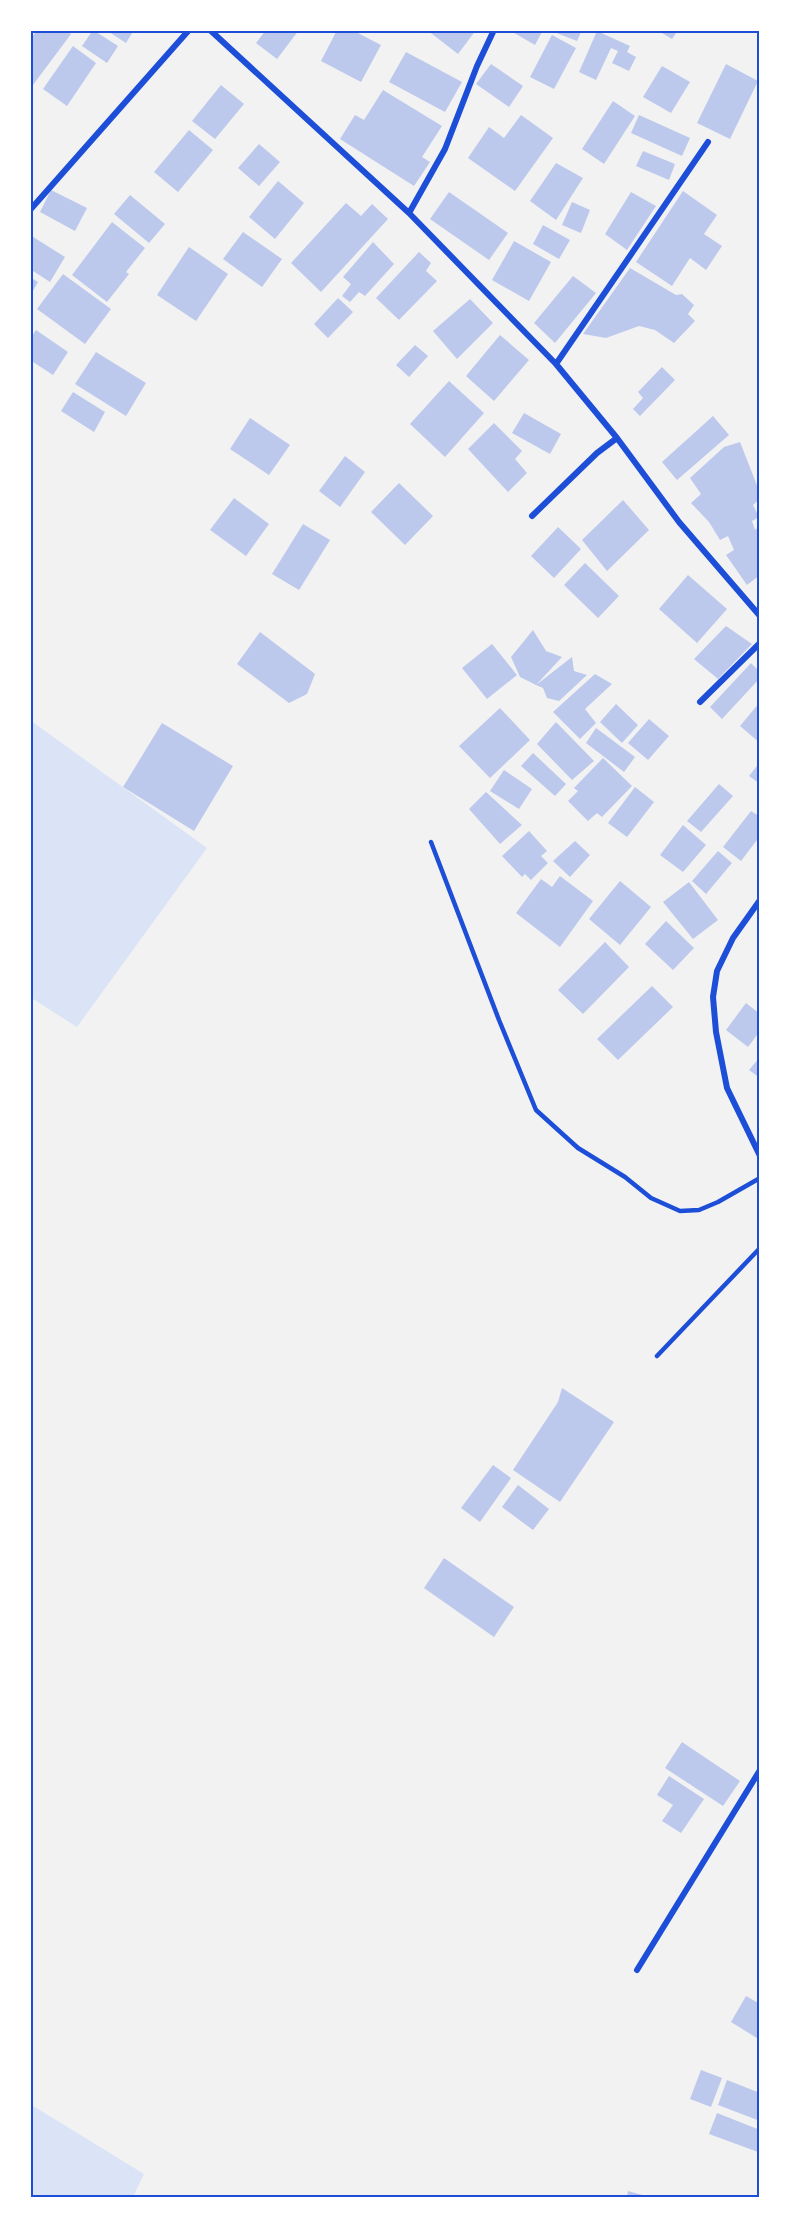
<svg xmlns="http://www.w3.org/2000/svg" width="790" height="2227" font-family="'PT Sans',sans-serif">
<rect width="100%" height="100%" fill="#f2f2f2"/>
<path fill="#dbe4f7" d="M30,720L207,848L77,1027L30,997Z
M30,2104L144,2174L133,2197H30Z"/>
<path fill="#bdc9ec" d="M37,30H65L71,34L30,89V40Z
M93,30L118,46L107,63L82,46Z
M106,30H134L126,43Z
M266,30H299L277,59L256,43Z
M337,30H352L381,45L361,82L321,61Z
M427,30H476L458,54Z
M509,30H543L535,45Z
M549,30H582L577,41Z
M657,30H678L672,39Z
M597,31L630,46L627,52L636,57L629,71L612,63L618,51L611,48L596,80L579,72Z
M552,35L576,48L554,89L530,77Z
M73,46L96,63L67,106L43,89Z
M406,52L462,82L445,112L389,82Z
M491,64L523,86L509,107L476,84Z
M726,64L758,81L730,139L697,123Z
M662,66L690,82L671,113L643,97Z
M221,85L244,104L215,139L192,121Z
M383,90L442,126L422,157L430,162L414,186L340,139L355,115L364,120Z
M613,101L635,116L604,164L582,149Z
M521,115L553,138L515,191L468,158L489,127L504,138Z
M639,115L690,138L682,156L631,133Z
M189,130L213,150L178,192L154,172Z
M259,144L280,162L259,186L238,168Z
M643,151L675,164L669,180L636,166Z
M556,163L583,178L556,220L530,201Z
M278,181L304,203L275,239L249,217Z
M51,190L87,208L75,231L40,212Z
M683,191L717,215L704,234L722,246L706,270L690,258L672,286L636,262Z
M449,192L508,233L489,260L430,219Z
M631,192L656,206L627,250L605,234Z
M130,195L165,224L149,243L114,214Z
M572,202L590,210L581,233L562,225Z
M346,203L361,216L372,204L388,219L321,292L291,263Z
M112,222L145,248L126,272L129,274L107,302L72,275Z
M543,225L570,240L559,259L533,244Z
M243,232L282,259L262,287L223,259Z
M30,235L65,257L50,282L30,269Z
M514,241L551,262L529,301L492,280Z
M373,242L394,264L365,296L359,292L350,302L342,296L351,284L343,277Z
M189,247L228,274L196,321L157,295Z
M419,252L431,263L426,271L437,281L399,320L376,298Z
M630,268L676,295L682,294L694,305L688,314L695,321L674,343L655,330L639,326L606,338L583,334Z
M63,274L111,309L85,344L37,309Z
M573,276L596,293L555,343L534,323Z
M30,277L38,282L30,296Z
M338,298L353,312L328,338L314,324Z
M470,299L493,323L457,359L433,331Z
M36,330L68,352L53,375L30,360V339Z
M500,335L529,360L494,401L466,376Z
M415,345L428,356L409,377L396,365Z
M96,352L146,383L126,416L75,384Z
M662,367L675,380L640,416L633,409L643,398L638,392Z
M449,381L484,413L445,457L410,424Z
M73,392L105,412L94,432L61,411Z
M524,413L561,434L550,454L512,433Z
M713,416L729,435L677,480L662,462Z
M250,418L290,445L269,475L230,449Z
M494,423L522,451L515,459L527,473L508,492L468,449Z
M740,442L760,493V499L753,505L759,517L752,521L755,530L760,525V575L747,585L726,555L734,550L728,536L720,540L709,522L691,503L701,494L690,478L724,447Z
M345,456L365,472L340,507L319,491Z
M399,483L433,516L405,545L371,512Z
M234,498L269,524L246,556L210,530Z
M623,500L649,530L607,571L582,540Z
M303,524L330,540L299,590L272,574Z
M558,527L581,549L554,578L531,556Z
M585,563L619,596L598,618L564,585Z
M688,575L727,609L697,643L659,609Z
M726,626L752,644L718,679L694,659Z
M533,630L546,651L562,657L536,685L520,677L511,657Z
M260,632L315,674L307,694L289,703L237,664Z
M492,644L517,675L487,699L462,668Z
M572,657L574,671L587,675L559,701L547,698L543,688L536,685Z
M751,663L760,672V678L722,719L710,707Z
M595,674L612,684L585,709L596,723L580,739L553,712Z
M760,702V743L740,726Z
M616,704L638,725L622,743L600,722Z
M500,708L530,740L490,778L459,746Z
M649,719L669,736L648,760L628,743Z
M556,722L594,761L572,780L537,744Z
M162,723L233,766L194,831L123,787Z
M596,728L635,757L624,772L586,743Z
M533,753L566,784L555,796L521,766Z
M603,758L632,786L602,817L597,813L588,821L568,801L578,791L574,788Z
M760,762V784L749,776Z
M504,770L532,789L519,809L490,791Z
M719,784L733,796L701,832L687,821Z
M635,787L654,802L627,837L608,823Z
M486,792L522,825L500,844L469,809Z
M751,811L760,817V836L741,861L723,847Z
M683,825L706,845L683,872L660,855Z
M529,831L547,851L541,856L548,863L531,880L525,874L522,877L502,856Z
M575,841L590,855L570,877L553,861Z
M718,851L732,863L706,894L692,881Z
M560,876L593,901L560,947L516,913L541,879L552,887Z
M620,881L651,907L620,945L589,919Z
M689,882L718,920L693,939L663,902Z
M666,921L694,948L673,970L645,944Z
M605,942L629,967L583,1014L558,990Z
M652,986L673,1007L618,1060L597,1039Z
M746,1003L760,1014V1031L748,1047L726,1030Z
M760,1057V1078L749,1070Z
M562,1388L614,1422L560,1502L513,1470L558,1402Z
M493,1465L511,1478L480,1522L461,1508Z
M518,1485L549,1509L533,1530L502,1507Z
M444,1558L514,1607L494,1637L424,1588Z
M682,1742L740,1781L723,1806L665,1768Z
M669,1776L704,1799L681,1833L662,1821L673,1805L657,1795Z
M746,1996L760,2004V2040L731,2022Z
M701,2070L722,2078L711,2107L690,2099Z
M727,2080L760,2093V2121L718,2105Z
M717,2113L760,2130V2145L758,2152L709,2134Z
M628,2191L646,2196V2197H627Z"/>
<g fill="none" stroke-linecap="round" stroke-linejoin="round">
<path stroke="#1d4ed8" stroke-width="4.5" d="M431,842L499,1020L536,1110L578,1148L625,1177L651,1198L680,1211L699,1210L718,1202L760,1178
M657,1356L760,1248"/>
<path stroke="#1d4ed8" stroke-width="6" d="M210,30L409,213L556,364L617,438L679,522L760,616
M30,210L189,30
M409,213L445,149L477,66L494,30
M556,364L708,142
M532,516L597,453L617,438
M700,702L760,643
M760,900L733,938L717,971L713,997L716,1032L727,1088L760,1156
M637,1970L760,1770"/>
</g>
<rect width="790" height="2227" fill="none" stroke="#ffffff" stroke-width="63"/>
<rect x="32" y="32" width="726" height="2164" fill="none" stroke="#1d4ed8" stroke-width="2"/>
</svg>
